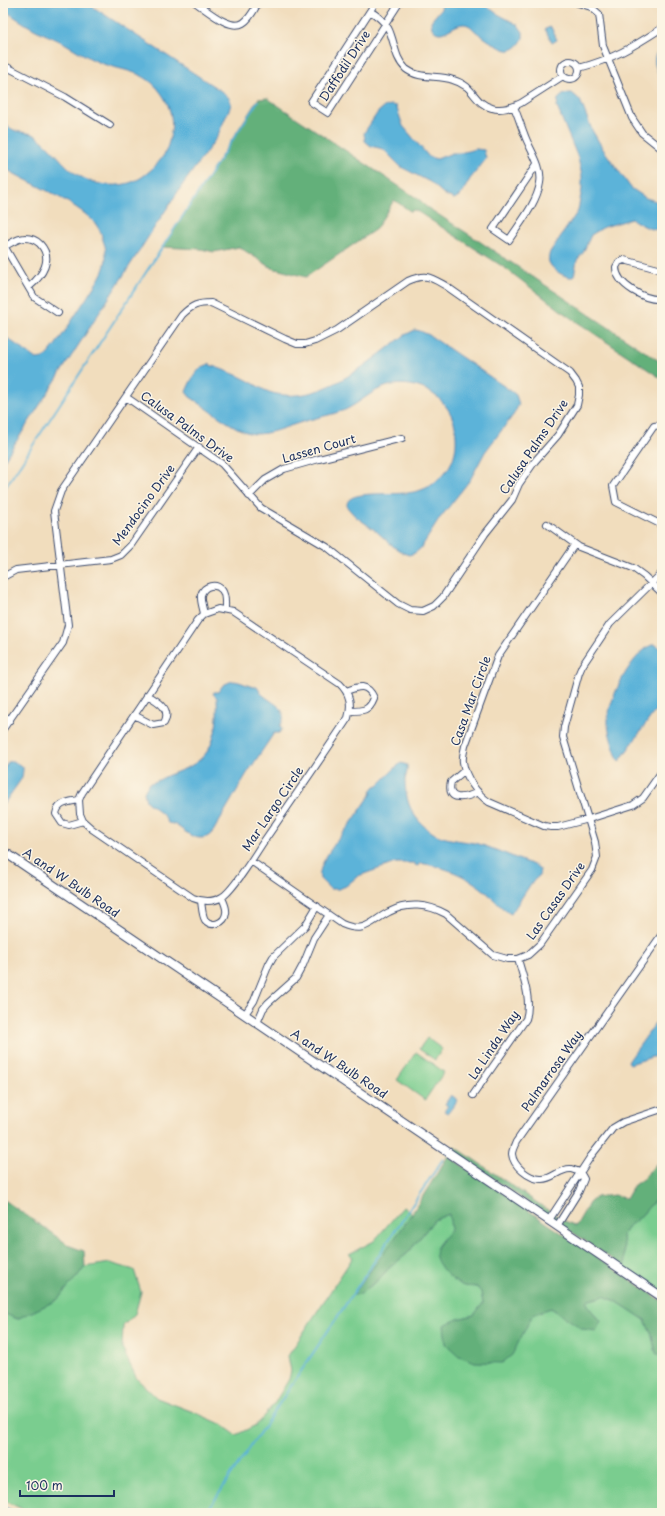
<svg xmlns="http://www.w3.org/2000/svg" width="665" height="1516" font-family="'Playpen Sans',sans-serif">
<rect width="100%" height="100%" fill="#fcf5e5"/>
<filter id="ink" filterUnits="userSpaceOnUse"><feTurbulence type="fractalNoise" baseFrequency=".025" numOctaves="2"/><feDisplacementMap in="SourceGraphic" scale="8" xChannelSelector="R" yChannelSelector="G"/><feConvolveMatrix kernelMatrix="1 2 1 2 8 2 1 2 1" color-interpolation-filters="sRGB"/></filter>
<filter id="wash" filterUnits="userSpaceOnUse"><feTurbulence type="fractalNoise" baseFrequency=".012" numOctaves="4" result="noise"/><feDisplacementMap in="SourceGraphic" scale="16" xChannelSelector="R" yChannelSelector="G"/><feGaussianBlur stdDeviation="0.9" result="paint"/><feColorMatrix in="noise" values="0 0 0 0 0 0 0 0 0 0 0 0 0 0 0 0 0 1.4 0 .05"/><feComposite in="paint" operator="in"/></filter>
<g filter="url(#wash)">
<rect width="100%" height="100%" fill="#f1ddbd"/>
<path fill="#7acd8f" stroke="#4a7e76" d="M427,1038L442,1049L435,1060L419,1049Z
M416,1052L444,1072L425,1100L397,1080Z
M662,1192V1292L625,1268L623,1234L628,1227L640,1217Z
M403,1207L412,1213L360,1294L378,1280L389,1268L408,1253L434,1220L449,1214L452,1229L436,1249L464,1286L477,1287L481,1292L483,1304L474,1315L458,1319L525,1327L533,1314L551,1308L565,1317L601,1321L591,1310L586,1301L604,1296L616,1301L645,1320L651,1332L656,1353L662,1357V1513H31L3,1500V1313L18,1318L57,1300L85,1267L110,1263L134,1270L141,1292L135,1314L123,1326L122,1348L137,1379L157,1398L196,1413L221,1424L236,1435L256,1425L274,1404L289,1379L291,1371L288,1356L353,1257L349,1254L374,1241Z"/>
<path fill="#63b07a" stroke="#3f706c" d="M267,98L421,201L425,206L473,237L662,363V379L568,316L505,268L415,210L410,211L394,200L376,229L306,277L272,268L239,247L214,252L201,249L163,247L258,99Z
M454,1146L561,1219L576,1226L589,1203L596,1197L615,1195L626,1199L634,1185L644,1178L656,1164L662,1162V1192L640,1217L628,1227L623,1234L625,1268L451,1150Z
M448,1156L662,1301V1357L656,1353L651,1332L645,1320L616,1301L604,1296L586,1301L591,1310L601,1321L596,1331L583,1329L551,1308L533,1314L512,1355L502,1363L475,1362L459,1356L446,1344L444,1325L458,1319L474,1315L483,1303L481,1292L477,1287C473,1286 468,1287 464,1286C453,1283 431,1261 436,1249C439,1242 447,1235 451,1229L449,1214L434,1220L408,1253L389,1268L378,1280L360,1294H353L406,1223Z
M3,1199L70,1246L84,1251L85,1267L57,1300L17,1319L3,1313Z"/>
<path fill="#5cb3d9" stroke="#3c719c" d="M3,3H87L218,89C225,94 231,97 231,105L217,137L181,187L156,225L3,462V335L36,359L44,358C58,345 74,316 86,299C91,290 98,282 102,273C106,265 107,255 105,246C103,241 102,235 99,229C86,205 27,183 3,167V123C7,126 11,129 16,131C23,133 30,132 36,136C50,146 59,159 71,170C90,186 121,191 142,177C152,170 165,158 168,145C175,124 172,106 158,89C141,69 120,71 98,62C86,57 75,49 64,43C54,38 43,34 34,29C23,23 13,16 3,9Z
M442,3H483L496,13L518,25L523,32V38C521,43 516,49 510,50C503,52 482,36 475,31C473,29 471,26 468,25C455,19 442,43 432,28L431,21L441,9Z
M551,27L557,40L552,43L545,29Z
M662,48V82C657,69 648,57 662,48Z
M569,93H572L580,100L592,130L603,149L631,188L646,198L662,203V231L648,228L631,219L604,227L591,235L583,253L577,260L574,276L573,277C565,278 552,270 549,262C548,259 549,255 550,252L578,211L582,189V176L578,158L557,107L558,99L564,94Z
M391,105L396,106L403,126L429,157L437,159L452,153H460L476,149L484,150L486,159L470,179L461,195L454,199L445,195L430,182L401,167L383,149L371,146L365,141L364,133L378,112L384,107Z
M415,330L420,331L429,335L511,391L516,395L519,404L514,414L485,452L470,480L440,518L421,548L415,553L409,555L403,553L394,547L376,531L355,516L347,507C347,504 347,501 350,499C361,490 404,497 421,490C433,486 442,477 449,467C457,454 457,441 455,426C448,394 412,376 382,388C369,393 358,404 345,410C329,416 312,418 296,424C283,428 270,434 255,434C239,434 205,406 190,397L186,392C189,384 195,372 202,367C205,365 207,366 210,363V365C223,370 236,374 247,380C255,384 261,389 269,392C319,408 368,362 405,335Z
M654,644L662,649V701L619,762C615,752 607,731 608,720C609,698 632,652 654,644Z
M232,681C242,681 250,688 257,687C258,688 259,690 260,692C269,703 292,707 280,726L282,729L279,733H274L246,775L211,835C196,843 188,833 177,826C173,823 171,824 168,823L163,815L146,801L144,792L149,783C156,783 163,777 169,775C179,771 189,768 198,761C217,747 218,719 217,698L213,694L214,692H218L223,685Z
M13,761L23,767V770L22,778L3,805V770L8,762Z
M401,763L407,765C408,770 406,775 405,780C405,789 407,801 411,809C416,820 427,830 437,835C448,840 466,841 479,844C498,850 517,859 536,866L540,869L539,876L532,882L511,914C504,911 492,897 485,891C466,875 445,867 420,863L418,866L415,865V863H395L387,866L358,876L346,886L339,889H330L320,879C316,863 343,834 352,822C359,812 365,803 372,793L371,791L375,786L378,785L393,770Z
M662,1014V1055L652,1057L630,1064L628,1062L630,1059Z
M451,1095L458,1100L448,1113L444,1111L448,1106L445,1104Z"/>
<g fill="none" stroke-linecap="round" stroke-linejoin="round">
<path stroke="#5cb3d9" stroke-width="2" d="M3,491L258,101
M3,1507L17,1513
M206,1513L443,1159"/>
</g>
</g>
<g filter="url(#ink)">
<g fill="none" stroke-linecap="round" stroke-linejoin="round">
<defs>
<path id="minor" d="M196,3C207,10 230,31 243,23C250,19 254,10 258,3
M399,3L328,113L311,102L370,11C378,16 383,20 388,28C395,41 394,58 406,69C420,80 438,74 453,80C457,81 463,84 467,87C475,94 479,105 492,108C502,111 511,108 521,103L563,76
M578,3L591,7L599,14L603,46L632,118L642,133L662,149
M370,11L375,3
M561 70a9 9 0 1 1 18 0a9 9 0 1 1-18 0Z
M3,65L65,97L110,125
M579,68C613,59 633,47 662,28
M514,107C518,116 521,126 525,136C530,150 543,167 540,183C537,203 520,223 509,240L493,229L537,164
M3,244L34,297L58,313
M5,246C11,243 18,238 25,238C30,238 36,240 40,244C54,259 42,276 29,287
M662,270L624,260L619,262L616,267C616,285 646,301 662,299
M662,425L654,426L613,486L616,502L662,525
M249,496L265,480L284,469L319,459L402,438
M547,524L579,547L633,568L644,576L662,593
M575,544L498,656L465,746C464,752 462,757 463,762C465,777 477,794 489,802L544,826L551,827H558L589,819L633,805L643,798L662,771
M3,577L16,570L111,559L121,555L131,545L199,447
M218,609L233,612L340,684C350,694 352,704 348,718C320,760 291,802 262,844C254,856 233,891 222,897C212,903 203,902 193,898L92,829L83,821L80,814L79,800L82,793L198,620L204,614Z
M204,614C203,608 200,600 201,595C204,585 216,583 222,590C226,595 225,603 225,609
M346,691C359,686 367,683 374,698C369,711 363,711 350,711
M3,715L10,720
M134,715L153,725L164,723C172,709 158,701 147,695
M3,729L63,643L68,625L54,511L61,491L182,315C192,305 198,303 211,303L285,339L297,344H305L315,341L337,330L408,281C426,273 430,277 446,286L570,373L576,381L579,387V395L577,405L558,435L535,461L519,484L512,500L485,534L443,597L434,606L423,611L410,610L398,604L327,547L261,508L222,464L126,397
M465,770L451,782C446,803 466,798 478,792
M79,800C69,802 58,802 56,814L62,823L69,825L83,821
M251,861L342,924C365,934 370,922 389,912C407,902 428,904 446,914L493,955L507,959H518L528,955L540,944L592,870L597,857L595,842L563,737L564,727L579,673L582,666L610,624L662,573
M201,901C202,907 202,915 205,920C212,928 225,923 226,913C227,908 224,902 222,898
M245,1014L254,1001L269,964L273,957L305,926L317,906
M257,1023L263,1009L268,1003L296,978L303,965L314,938L329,915
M473,1095L526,1019C532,999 523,978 518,959
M580,1172C577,1171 574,1170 571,1169C560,1168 552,1180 541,1179C529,1179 513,1166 512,1154C512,1150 515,1145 516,1142L662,934
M549,1220L591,1156L613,1128L623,1122L662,1109
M557,1226L579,1191L584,1179L580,1172"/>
<path id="tertiary" d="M3,851L662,1297"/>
</defs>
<use href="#minor" stroke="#3b496c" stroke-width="8"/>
<use href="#tertiary" stroke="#3b496c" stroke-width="10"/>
<use href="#minor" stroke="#fff" stroke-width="6"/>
<use href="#tertiary" stroke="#fff" stroke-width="8"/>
</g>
</g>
<g text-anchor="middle" stroke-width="3" stroke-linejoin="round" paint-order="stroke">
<g font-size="12" fill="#1b2f5e" stroke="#fcf5e5">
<text transform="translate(345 66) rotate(-57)" y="4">Daffodil Drive</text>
<text transform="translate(187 427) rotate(36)" y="4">Calusa Palms Drive</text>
<text transform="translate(534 447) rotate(-56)" y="4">Calusa Palms Drive</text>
<text transform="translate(319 449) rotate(-16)" y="4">Lassen Court</text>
<text transform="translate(144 505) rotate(-54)" y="4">Mendocino Drive</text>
<text transform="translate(471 701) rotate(-70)" y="4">Casa Mar Circle</text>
<text transform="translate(273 809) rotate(-56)" y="4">Mar Largo Circle</text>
<text transform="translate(71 883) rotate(34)" y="4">A and W Bulb Road</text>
<text transform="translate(556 901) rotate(-55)" y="4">Las Casas Drive</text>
<text transform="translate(494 1045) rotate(-56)" y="4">La Linda Way</text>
<text transform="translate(339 1064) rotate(34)" y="4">A and W Bulb Road</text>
<text transform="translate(552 1071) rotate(-55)" y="4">Palmarrosa Way</text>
</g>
</g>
<rect width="665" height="1516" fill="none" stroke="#fcf5e5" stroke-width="16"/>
<path d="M20 1490v6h94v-6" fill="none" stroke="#1b2f5e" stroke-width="2"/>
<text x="26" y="1490" font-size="12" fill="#1b2f5e" stroke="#fcf5e5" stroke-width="3" paint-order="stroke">100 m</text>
</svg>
